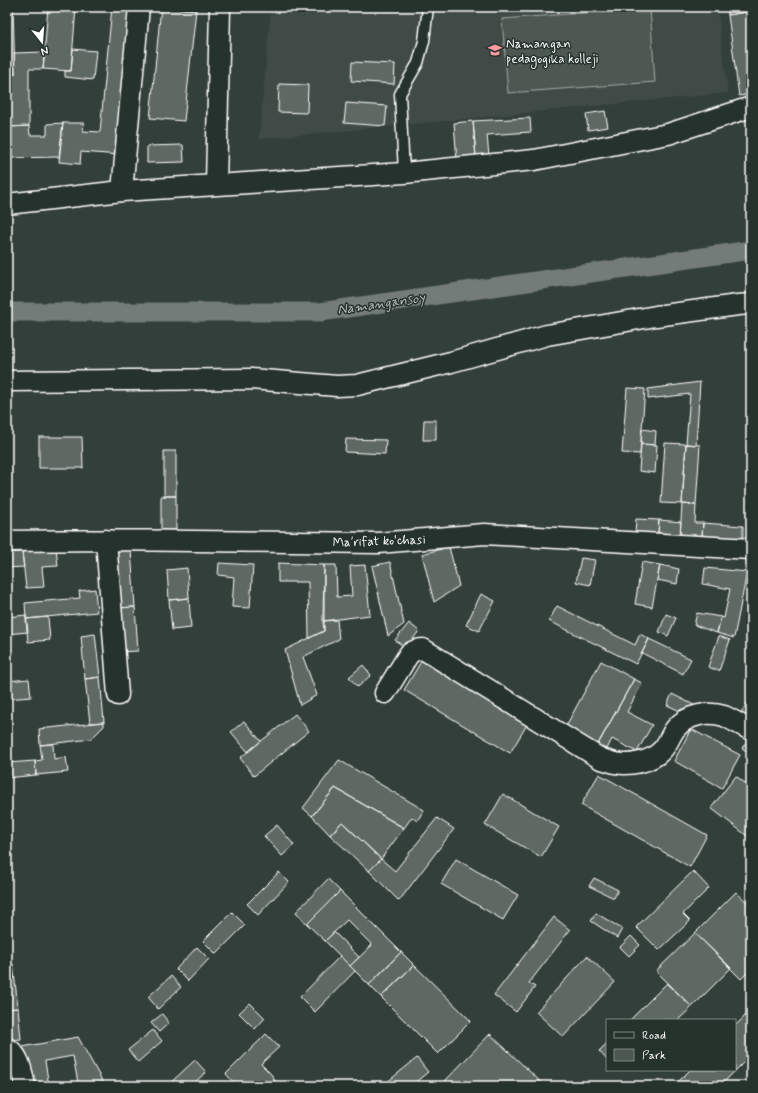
<svg xmlns="http://www.w3.org/2000/svg" width="758" height="1093" font-family="Mynerve,sans-serif">
<rect width="100%" height="100%" fill="#333f3a"/>
<filter id="ink" filterUnits="userSpaceOnUse"><feTurbulence type="fractalNoise" baseFrequency=".025" numOctaves="2"/><feDisplacementMap in="SourceGraphic" scale="8" xChannelSelector="R" yChannelSelector="G"/><feConvolveMatrix kernelMatrix="1 2 1 2 8 2 1 2 1" color-interpolation-filters="sRGB"/></filter>
<g filter="url(#ink)">
<path fill="#404c47" d="M271,7H717L728,93L259,139Z"/>
<path fill="#4d5853" stroke="#a6aca9" d="M650,8L655,82L508,93L502,19Z"/>
<g fill="none" stroke-linecap="round" stroke-linejoin="round">
<path stroke="#737b78" stroke-width="19" d="M7,312H320L751,250"/>
</g>
<path fill="#5f6964" stroke="#fff" d="M7,7H13L15,74H7Z
M48,7H76L71,71L43,69Z
M112,7H135L120,155L81,152L80,164L59,162L63,123H84L83,131L100,132Z
M161,7L196,10L184,121L150,118Z
M162,7H196V10Z
M727,7H751V13L746,12L728,15Z
M746,12L751,13V94L739,96L728,15Z
M73,49L96,51L93,80L65,77V71H71Z
M45,52L43,69H29V126L9,127V74H15L14,53Z
M352,62L395,64L394,84L351,81Z
M7,74H9V127H7Z
M279,84L308,85L307,113L278,112Z
M346,103L387,106L385,126L344,123Z
M605,111L608,127L588,130L586,114Z
M530,118L531,132L487,135L489,156L476,157L473,121Z
M473,121L476,157L457,161L454,123Z
M63,123L59,157L7,158V127L29,126L30,135H47V124Z
M183,145L184,162L147,163V146Z
M700,382L696,445L686,444L690,394L648,399V389Z
M627,388L645,389L640,454L622,453Z
M424,420H436V440H423Z
M642,429L656,431L655,445L641,444Z
M39,437H82L83,468H39Z
M346,439L386,440L385,454L345,452Z
M665,443L686,444L682,504L661,503Z
M641,444L657,445L655,473L639,471Z
M686,444L700,445L696,505L682,504Z
M164,451H176V496H164Z
M161,496H176V530H161Z
M682,504L696,505L695,523H703L702,537L680,536Z
M636,519L659,520L658,534L635,533Z
M659,520L681,522L680,536L658,534Z
M703,523L743,526V540L702,537Z
M449,547L459,586L434,602L422,554Z
M56,548L58,566L42,567L44,587L26,588L22,552Z
M131,550L135,607L117,608L113,551Z
M22,552L24,567L7,568V553Z
M581,558L595,560L590,585L576,582Z
M390,562L404,624L388,636L372,566Z
M642,562L660,565L652,607L635,604Z
M219,563L253,565L250,608L232,607L234,577L218,575Z
M278,563L324,565V631L309,638L308,582H278Z
M324,565H336L337,597L352,596L350,566L365,565L370,615L323,621Z
M660,565L679,569L677,584L657,580Z
M187,568L189,598L169,600L167,570Z
M705,568L747,572L734,638L717,633L721,617L724,618L730,589L703,584Z
M95,589L97,612L26,619L25,603L80,598L79,591Z
M481,594L495,601L479,631L466,625Z
M189,598L191,628L172,630L169,600Z
M557,606L635,645L640,634L649,639L636,664L549,621Z
M135,607L138,651L119,652L117,608Z
M697,613L721,617L717,633L694,625Z
M666,614L676,618L668,636L659,632Z
M26,615L28,632L7,634V617Z
M48,617L50,640L28,642L26,619Z
M337,620L339,639L303,657L317,695L300,705L285,650L324,631L323,621Z
M409,623L419,631L406,648L395,640Z
M95,634L100,677L85,679L81,636Z
M719,636L730,640L719,671L708,667Z
M649,639L691,659L683,674L642,653Z
M422,660L528,723L510,753L404,690Z
M601,661L634,679L597,746L565,728Z
M363,665L371,675L358,687L349,677Z
M100,677L104,722L90,723L85,679Z
M29,679L31,697L7,699V681Z
M634,679L642,683L627,712L652,725L637,752L612,739L606,751L597,746Z
M672,694L694,705L689,713L681,709L680,711L667,705Z
M749,700L751,701V721L740,714Z
M295,714L309,731L254,776L240,758Z
M244,721L261,741L248,752L231,732Z
M104,722V726L91,739L40,745L39,729Z
M691,729L740,755L722,788L674,761Z
M748,740L751,742V754L742,748Z
M53,744L54,759L66,757L68,772L36,775L35,761L42,760L40,745Z
M339,760L424,810L417,821L412,817L404,828L335,788L312,816L303,808Z
M35,761L36,775L7,778V763Z
M599,774L707,835L690,867L581,805Z
M736,776L751,788V839L711,808Z
M335,788L404,828L381,859L342,822L330,835L312,816Z
M503,794L559,827L541,857L485,825Z
M437,818L454,829L399,901L369,871L381,859L395,871Z
M342,822L381,859L369,871L330,835Z
M277,825L294,845L282,856L264,836Z
M456,859L518,895L503,920L441,884Z
M693,871L709,888L683,914L690,921L659,950L636,927Z
M279,872L289,882L258,915L247,904Z
M594,878L618,890L614,898L589,886Z
M328,879L340,891L307,924L296,912Z
M340,891L401,952L369,985L350,966L372,945L347,920L325,941L307,924Z
M736,892L751,906V969L741,979L695,933Z
M232,912L245,925L216,954L203,941Z
M596,913L622,929L617,938L591,921Z
M554,917L570,930L529,983L535,987L516,1012L494,995Z
M334,932L359,957L350,966L325,941Z
M695,933L731,968L692,1007L656,971Z
M631,936L640,945L629,956L620,947Z
M197,947L209,959L188,981L176,969Z
M401,952L414,965L381,997L369,985Z
M340,956L355,971L315,1012L300,997Z
M587,956L615,982L563,1037L536,1012Z
M13,964L18,1008L7,1009V965Z
M414,965L471,1021L438,1054L381,997Z
M171,976L181,987L158,1009L148,997Z
M667,983L692,1007L678,1020H630Z
M250,1003L265,1018L255,1029L239,1013Z
M18,1008L21,1039L7,1040V1009Z
M751,1010V1055L720,1086H674L690,1070H735V1026Z
M162,1014L169,1023L159,1032L151,1023Z
M153,1030L162,1041L138,1062L128,1050Z
M266,1034L279,1047L261,1064L271,1074L278,1086H237L226,1074Z
M490,1034L545,1086H450L445,1081Z
M78,1037L105,1086H63L78,1083L73,1056L45,1061L49,1086H29L22,1047Z
M607,1043V1060L599,1051Z
M417,1058L428,1072L411,1086H387L386,1083Z
M195,1060L206,1072L191,1086H167Z
M386,1083L387,1086H348Z"/>
<g fill="none" stroke-linecap="round" stroke-linejoin="round">
<defs>
<path id="service" d="M404,173L400,94L418,63L424,41L428,7"/>
<path id="minor" d="M216,185L220,7
M122,191L139,7
M7,204L122,191L404,173L534,160L668,134L751,107
M7,381L251,379L337,386L357,385L451,362L547,335L656,316L738,305L751,304
M106,540L118,695
M7,541L106,540L378,543L484,534L751,549
M385,693L409,654C413,651 417,649 423,649L601,759C606,760 611,762 615,763C629,766 651,762 661,751C668,745 670,735 676,728C687,715 708,711 724,716C733,720 742,726 751,730
M7,1048C20,1055 22,1073 25,1086"/>
</defs>
<use href="#service" stroke="#fff" stroke-width="13"/>
<use href="#minor" stroke="#fff" stroke-width="23"/>
<use href="#service" stroke="#26332d" stroke-width="10"/>
<use href="#minor" stroke="#26332d" stroke-width="20"/>
</g>
</g>
<defs>
<symbol id="university-bare" viewBox="-9 -9 18 18"><path d="M0-5L7-2L0 1L-7-2ZM-4 1L0 2.5L4 1V4Q0 6-4 4Z" fill="#ff9aa2" stroke="#26332d" stroke-width="2.5" paint-order="stroke"/></symbol>
</defs>
<g fill-rule="evenodd">
<use href="#university-bare" x="485" y="40" width="20" height="20"/>
</g>
<g text-anchor="middle" stroke-width="3" stroke-linejoin="round" paint-order="stroke">
<g font-size="13" fill="#fff" stroke="#26332d" text-anchor="start">
<text x="506" y="48">Namangan<tspan x="506" dy="15">pedagogika kolleji</tspan></text>
</g>
<g font-size="13" fill="#fff" stroke="#26332d">
<text transform="translate(379 540) rotate(-2)" y="5">Maʼrifat ko'chasi</text>
</g>
<g font-size="14" font-style="italic" fill="#b9bdbc" stroke="#26332d">
<text transform="translate(381 303) rotate(-8)" y="5">Namangansoy</text>
</g>
</g>
<rect width="758" height="1093" fill="none" stroke="#26332d" stroke-width="24"/>
<rect x="12" y="12" width="734" height="1069" fill="none" stroke="#fff" stroke-width="1.5" filter="url(#ink)"/>
<rect x="606" y="1019" width="130" height="52" fill="#26332d" stroke="#7d8581"/>
<rect x="614" y="1032" width="20" height="6" fill="#26332d" stroke="#7d8581"/>
<text x="642" y="1039" font-size="12" fill="#ffffff">Road</text>
<rect x="614" y="1049" width="20" height="12" fill="#4d5853" stroke="#7d8581"/>
<text x="642" y="1059" font-size="12" fill="#ffffff">Park</text>
<g transform="translate(42 42) rotate(163)" stroke="#26332d" stroke-width="3" paint-order="stroke">
<path d="M0-3L7 15L0 10L-7 15Z" fill="#ffffff"/>
<text y="-6" font-size="11" font-weight="bold" text-anchor="middle" fill="#ffffff">N</text>
</g>
</svg>
